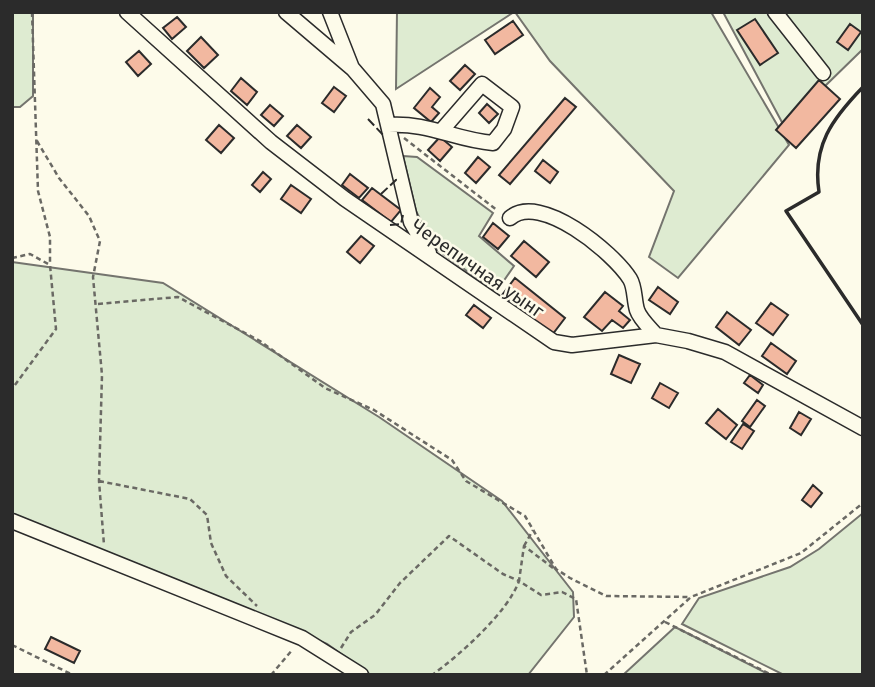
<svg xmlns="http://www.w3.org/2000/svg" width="875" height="687" font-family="'Fira Sans',sans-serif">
<rect width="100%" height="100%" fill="#fdfbea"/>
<path fill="#deebd1" stroke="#74746e" stroke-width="2" d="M12,12H33V96L20,107H12Z
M397,12H514L396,89Z
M515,12H711L789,145L678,278L649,257L674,191L550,61Z
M723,12H863V49L784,126Z
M403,156L417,157L493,213L479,236L514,266L496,292L435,248L416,211Z
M12,262L163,283L379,417L502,501L573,592L574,617L528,675H371L327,644L12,514Z
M863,513V675H784L682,624L699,598L790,567L819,549Z
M675,627L770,675H623Z"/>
<path fill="#f2b8a0" stroke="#2b2b2b" stroke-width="2" d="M177,17L186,27L172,39L163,28Z
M755,19L778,53L760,65L737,30Z
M513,21L523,35L495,54L485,40Z
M850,24L861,32L848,50L837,42Z
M201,37L218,55L204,68L187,51Z
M139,51L151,64L138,76L126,62Z
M465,65L475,74L460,90L450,81Z
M241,78L257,92L247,105L231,91Z
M819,80L840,99L796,148L776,130Z
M334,87L346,96L334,112L322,103Z
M430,88L440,97L432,107L439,113L431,122L414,108Z
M565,98L576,107L510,184L499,175Z
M487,104L498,114L489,123L479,113Z
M270,105L283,116L274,126L261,115Z
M219,125L234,138L221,153L206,140Z
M297,125L311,137L301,148L287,136Z
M440,137L452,147L440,161L428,150Z
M478,157L490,167L476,183L465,173Z
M543,160L558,172L550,183L535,171Z
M263,172L271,179L260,192L252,185Z
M350,174L368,188L359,198L342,185Z
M291,185L311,199L301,213L281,199Z
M372,188L401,210L391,222L362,200Z
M493,223L509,236L498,249L483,237Z
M361,236L374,246L360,263L347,252Z
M524,241L549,262L536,277L511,256Z
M515,278L565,318L552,335L502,295Z
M658,287L678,302L670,314L649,300Z
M605,292L623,306L619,311L630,320L623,328L612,320L602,331L584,317Z
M771,303L788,315L773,335L756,323Z
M474,305L491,318L483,328L466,315Z
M727,312L751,330L739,345L716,327Z
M771,343L796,361L787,374L762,356Z
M619,355L640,364L631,383L611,374Z
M750,375L763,385L758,393L744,383Z
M660,383L678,393L669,408L652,398Z
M757,400L765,406L750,427L742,421Z
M718,409L737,425L726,439L706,423Z
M799,412L811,419L801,435L790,428Z
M743,424L754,431L742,449L731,442Z
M813,485L822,493L811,507L802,500Z
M51,637L80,651L74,663L45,649Z"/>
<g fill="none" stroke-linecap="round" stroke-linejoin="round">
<defs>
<path id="minor" d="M127,12L271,142L345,199L554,342L572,345L656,335L688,341L725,352L863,428
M286,12L353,69L383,104L411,222L429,253
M330,12L352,68
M775,12L823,73
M388,125C428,122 455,140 493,143L504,129L512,107L482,84L442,130
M510,218C540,192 613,252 630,279C635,287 634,300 637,310C640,319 650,328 656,335
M12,521L302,638L361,675"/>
</defs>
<use href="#minor" stroke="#2b2b2b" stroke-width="17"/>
<path stroke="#6a6964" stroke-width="2.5" stroke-dasharray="5 3.5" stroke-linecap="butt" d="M32,12L38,191L50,237V265
M404,138L498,211
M37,141L59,178L89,216L100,241L93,277L102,375L99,481L104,545
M12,258L30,254L50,265L56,329L12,389
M98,304L178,297L260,341L325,388L374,410L452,460L466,481L525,516L556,569L570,578L606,596L691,597
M99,481L190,499L207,515L211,543L226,576L257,606
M524,546L533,530
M553,568L524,546L519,581L541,595L562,592L576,599L587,675
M665,622L772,675
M12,645L73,675
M341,648L351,632L375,615L400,583L449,536L503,574L519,581C508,612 460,655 432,675
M271,675L293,649
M604,675L691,597L801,553L863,503"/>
<use href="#minor" stroke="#fdfbea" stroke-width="14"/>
<path stroke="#2b2b2b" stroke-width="2" stroke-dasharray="9 3.5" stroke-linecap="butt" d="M368,119L384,136
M381,194L396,180L395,176
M390,225L401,224L403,215"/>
<path stroke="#2b2b2b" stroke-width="3.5" d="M863,87C832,119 812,146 819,192L786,211L863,325"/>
</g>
<g text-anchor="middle" stroke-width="5" stroke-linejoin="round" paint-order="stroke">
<g font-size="19" fill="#2b2b2b" stroke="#fdfbea">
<text transform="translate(478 268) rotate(35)" y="7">Черепичная уынг</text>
</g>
</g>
<rect width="875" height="687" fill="none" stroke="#2b2b2b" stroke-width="28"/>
</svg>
